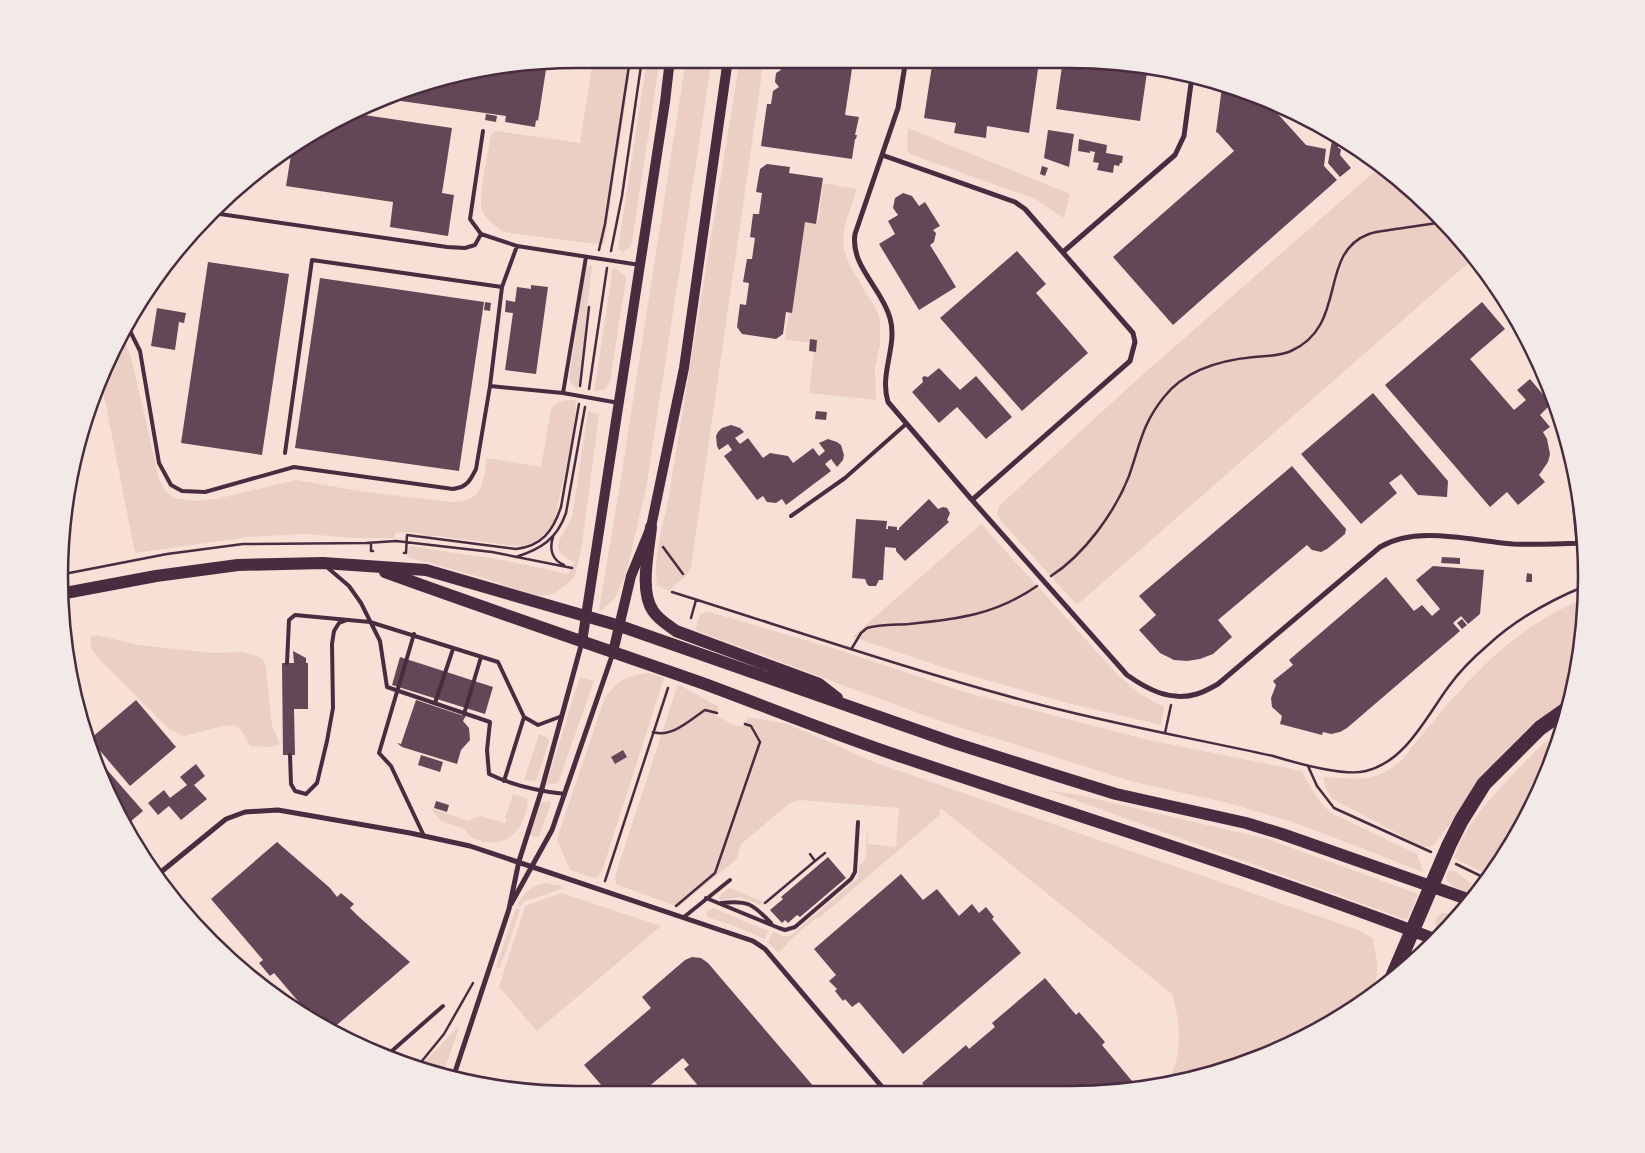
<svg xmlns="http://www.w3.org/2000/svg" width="1645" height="1153" font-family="Roboto,sans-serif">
<rect width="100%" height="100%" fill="#f7e1d7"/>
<path fill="#ebcfc5" d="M593,59H632L604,245L503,232C496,226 488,221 483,213C476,202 489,149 491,134L496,131L580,143Z
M647,59H660L632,242L630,247L623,252L618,249Z
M686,59H712L646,488L626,574L615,598L601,611L599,609L620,484Z
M740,59H764L691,567C684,584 677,578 670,591L657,586C653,557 662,529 668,501Z
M908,128L1070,194L1064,218L1035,199L910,154L907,149Z
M1382,165L1429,206L1434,214L1474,258L1077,605L1000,520L997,515L999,506L1141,376Z
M823,183L857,189L846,221L843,237L844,250L849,264L876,309L880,319V345L875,368L876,400L809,393L815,343L785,340L800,221L818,223Z
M593,265L591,274L578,389L571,384L569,379L585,271L589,266Z
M613,267L625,275L626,279L610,382L605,389L594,392Z
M120,333L124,338L132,361L159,479L166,492L174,498L192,501L216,499L296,480L359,491L450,502C483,502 482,486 487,458L541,467L551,409C557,400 566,400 576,400L574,430L556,514L551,528L532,545L524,547L439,536H428L412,532L395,533V538H354L304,534L249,537L135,553L100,375Z
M588,411L599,415L582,545L575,576L566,585L555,593L541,596L521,591L484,578L407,557L409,546L503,560L568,574L575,562C543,550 564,537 572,517Z
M981,524L1117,674C1132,688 1145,699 1164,706L1161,725L1071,704L951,670L852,637Z
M1584,599L1576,678L1570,699L1528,729L1500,758L1434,845L1429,847H1423L1333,799L1326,789L1323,777C1358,778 1372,785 1402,760C1452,697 1506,629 1584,599Z
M706,611L839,650L968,693L1144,739L1302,771C1310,787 1318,801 1331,813L1417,854L1423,872L1296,823L1228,803L1134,782L937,720L695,630L700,615Z
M96,635L139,645L213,653L241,652L255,655L263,659L266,667L270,710L272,725L280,744L272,747L250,746L241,730L235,725L223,726L184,736L169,729L101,661C95,653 88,647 91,637Z
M649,673L664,678L602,871L596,879L570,870L557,839L604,700C617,679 626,676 649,673Z
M580,677L594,681L558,783L546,785Z
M678,684L719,707L716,716C726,719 733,728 744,726L748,717L788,724L874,762L1361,931L1373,939L1377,963V975L1371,995L1356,1007L1298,1041L1266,1051L1255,1053L1243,1059L1166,1085C1183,1058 1181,1024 1172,994L942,809L938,812L941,814L818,919L816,918L787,943V945L778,953L768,942L773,932L783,936H790L858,878L859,866L866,858L867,833H868V844L896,847L899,808L799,800L789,804L741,844L737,859L678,907L616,884L615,876Z
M1560,731L1547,775L1499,864L1490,876L1454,858C1465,824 1491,798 1514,773C1529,758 1542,743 1560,731Z
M539,734L548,738L549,741L537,778L534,781L524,780Z
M1047,790L1079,795L1267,839L1418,894L1407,920Z
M513,794L526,798L528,801C524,832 505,852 473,838C468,836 467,830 462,828C445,821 442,827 431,808L467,821L480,816L505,823L507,819L505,818Z
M549,801L551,804L539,836L533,837L530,832L540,803Z
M1449,871H1455L1478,889L1474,895L1454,887L1447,881V874Z
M545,883L562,886L561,889L523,902L521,906L517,905C523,893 532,886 545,883Z
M730,888L733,889L763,902L760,905L740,897L721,900L719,898L720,895Z
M561,893L661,926L537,1031L499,987L525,906Z
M516,908L520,910L500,968L496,967Z
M713,908L768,931L765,939L737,927L707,917L706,912Z
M1442,913H1459L1442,934C1436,930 1435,924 1436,918Z
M460,1025L443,1074L416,1066L429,1057Z"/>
<path fill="#644757" d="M778,59H877L871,65L853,62L845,115L859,117L855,135H857L856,139H855L852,159L761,146L767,104H771L773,91L779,87L775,82L776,73L781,70L777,65Z
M933,59H998L1007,60L1006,64L1038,69L1029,133L987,126L986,138L954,133L956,123L924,118Z
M1063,59L1085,63V61L1091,62V64L1119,68V66L1125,67V69L1147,72L1140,121L1056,109Z
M547,63L538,121L536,120L535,127L505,122L506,116L380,98L442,76Z
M1222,87L1278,106L1277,113L1306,145L1326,149L1324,166L1337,180L1173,325L1113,257L1234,151L1218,133L1216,132Z
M351,113L452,128L442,193L454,195L448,236L390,227L393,202L286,186L292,149L286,148Z
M486,114L497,116L496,122L485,120Z
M1048,130L1074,134L1069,167L1044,158Z
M1333,134L1340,138L1338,148L1341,149L1340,155L1351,168L1340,177L1328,163Z
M1079,139L1107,145L1106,153L1123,156L1122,163H1120L1119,166L1114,165L1113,173L1097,170L1099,163L1093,162L1095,152L1090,151V153L1078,151Z
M767,164L790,167L789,173L823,178L816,224L805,222L792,313L786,312L783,334L776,339L742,334L737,327L740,304L746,305L749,283L743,282L747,259H752L755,238L750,237L753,214H759L762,193L756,192L760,169Z
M1042,166L1048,168L1045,176L1040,174Z
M903,193L912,196L919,206L925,202L940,226L933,230L936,233L934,242L930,245L956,287L919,310L879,244L895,234L888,221L898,215L893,208L895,198Z
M1017,251L1046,284L1036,293L1088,353L1022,411L940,318Z
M208,262L289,274L262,455L181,443Z
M320,278L484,302L459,471L295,448Z
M531,285L548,287L536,374L505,370L513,313L505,312L506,300L515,302L517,287L531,289Z
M485,302L491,303L490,311L484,310Z
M1482,302L1505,329L1470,359L1514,410L1526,400L1517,390L1530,379L1551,404L1540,415L1550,427L1543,432L1547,439L1550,454L1548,462L1539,475L1545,482L1518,505L1507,492L1490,507L1385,385Z
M157,308L186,313L184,323L179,322L175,350L151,346Z
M810,339L817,340L816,352L809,351Z
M939,368L960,390L976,376L1012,417L986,439L957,407L939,423L912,392L923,382L922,378L924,376L928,377Z
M1373,393L1448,481L1447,497L1418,495L1401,474L1389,483L1397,493L1361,524L1301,454Z
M816,411L827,412L826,420L815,419Z
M731,425L740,428L744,432L735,438L740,444L748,438L763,458L770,453L788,456L793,463L813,448L819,456L825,451L819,443L828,439L837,442L841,445L844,455L843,460L837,467L831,459L825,464L831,471L786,505L782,499L776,503L767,502L763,496L757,500L724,456L732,450L728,444L719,450L717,446L716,436L718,432L722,428Z
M1292,466L1346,529L1345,534L1327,549L1321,552L1312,550L1307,545L1218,620L1232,637L1213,654L1200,659L1187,661L1174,660L1160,653L1139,630L1156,615L1139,596Z
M929,499L938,509L943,507L947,508L950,513L947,520L949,522L905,561L896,551V548L885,547L883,580H879L876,586H869L867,584L865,579L852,578L856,519L887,521L886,529H888V526L897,527V530H899V528Z
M1442,557L1460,558V564L1441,563Z
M1433,566L1484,570L1480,614L1468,624L1461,616L1453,623L1460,631L1347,728L1340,732L1331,734L1323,732L1322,735L1280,724L1282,716L1272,707L1271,698L1276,685L1273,681L1293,665L1289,660L1386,577L1414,611L1422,605L1432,616L1440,609L1416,580Z
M1527,573L1532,574V582H1526Z
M1462,619L1467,625L1462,629L1457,623Z
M293,651L306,658V663H308V709H294L295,755H283L282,663H294Z
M400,657L493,687L485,714L392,685Z
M136,700L176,747L130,786L90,739Z
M416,700L464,716V713L466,718L465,717L463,721L469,728L470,740L461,750L457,764L402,747L397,743L401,744Z
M623,750L627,757L615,764L611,757Z
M421,755L443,762L440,772L418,765Z
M95,756L143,811L124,827L112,806Z
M196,764L205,776L194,785L207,799L181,820L169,806L158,815L148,803L164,790L170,798L187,785L180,777Z
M436,801L449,805L447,812L434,808Z
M277,842L330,888L337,897L341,893L354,904L350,908L358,916L410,962L331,1030L315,1021L274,973L270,976L259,963L263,960L211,899Z
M828,857L846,878L800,917L797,915L788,923L785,920L782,923L770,910L783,899L781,897Z
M901,874L923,900L937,889L959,916L972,904L979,913L986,907L994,917L992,919L1021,953L903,1054L859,1002L852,1007L845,999L843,1001L835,991L837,989L829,981L836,975L814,949Z
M692,957L701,958L708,963L820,1094H705L684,1069L689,1065L683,1058L640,1094H609L584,1065L651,1008L642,997L685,960Z
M1045,978L1076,1015L1079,1012L1105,1042L1102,1045L1137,1087L1069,1094H932L922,1083L966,1045L969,1049L995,1027L992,1023Z"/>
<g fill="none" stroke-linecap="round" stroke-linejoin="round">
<path stroke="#4a2c40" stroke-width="2.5" d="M599,250L605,224L630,59
M611,251L622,196L642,59
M580,386L589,307
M589,389L607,268
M553,537C549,549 552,560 564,565
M371,543V551H373
M663,547L683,574
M1580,552L1586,572
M404,553H406L407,535L516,549C542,546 553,531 561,507L579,404
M516,557C541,549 557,539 566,513L585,407
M59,575L167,554L243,544L366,543L396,541L492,552L572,568
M1051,576C1084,555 1115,512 1129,476C1140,445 1142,424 1164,397C1186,369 1221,360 1254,357C1266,356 1280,356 1291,351C1349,325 1317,253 1369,234C1377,231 1387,231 1395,229C1412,227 1428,224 1444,222
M672,592C790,629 907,669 1026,701C1107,723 1191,738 1273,756C1296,763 1343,777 1366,771C1406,761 1426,717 1449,686C1459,672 1474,657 1488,645C1515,620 1551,600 1585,586
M691,618L696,600
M852,648L861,633L867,628C880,624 896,625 909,624C958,619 995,615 1037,586
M653,732C672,738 690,720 705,710L717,713
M1165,733L1171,705
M1308,766L1317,786L1334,808L1431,852
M815,861L825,853
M1456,864L1487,879
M605,881L668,688
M765,903L815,861L810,854
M676,906L715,873L760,742L751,726L745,724
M417,1067L444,1034L473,983"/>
<path stroke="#4a2c40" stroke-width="4" d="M483,131L470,219L481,234L517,246L640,265
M213,213L447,247L465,248L475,245L481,234
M126,323L140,351L159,463L171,485L182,491L205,492L294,467L453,489C467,487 470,481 476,469L490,386L502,287L517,246
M490,386L563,393L619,403
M563,393L586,257
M285,453L312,260L502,287
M791,516L845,478L906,424
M328,568L349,586L361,603L380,641L387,687L490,722L487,750L489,774C514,786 538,791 565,794
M414,634L379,753L391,766L424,836
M287,663L289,620L295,615L370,622L498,662L524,717L538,725L562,716
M435,703L453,649
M464,714L481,657
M290,755L291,784L295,791L306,794L317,783L327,741L333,708L332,644L334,631L339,623L347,620
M504,781L524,717
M706,898L779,928L785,930L795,927L851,879L855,872L858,822
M721,903C748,900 753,904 771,923
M684,917L730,880
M385,1057L443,1006"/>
<path stroke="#4a2c40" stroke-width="5" d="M882,155L1015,202L1025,209L1133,333L1135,342L1130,361L972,500L888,402C879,373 898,346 890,318C882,288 850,266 855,234L898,108L906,59
M1063,252L1175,155L1184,136L1192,76
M1576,475L1575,511L1578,543
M972,500L1127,675C1147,689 1170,702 1197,694C1204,692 1211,688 1218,684L1380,547C1418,525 1471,541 1513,544C1536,545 1560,544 1583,543
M156,876L226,819L245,812L278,810L410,833L470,846L753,941L765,949L888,1094
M511,904L552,830L613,653
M453,1078L509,909L519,861L541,792L582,642"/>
<path stroke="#4a2c40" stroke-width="10" d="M582,642L665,102L670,59
M613,652L631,576L651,527L684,368L728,59"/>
<path stroke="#4a2c40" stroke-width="12" d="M651,527C649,550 639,591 653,611C659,620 668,625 676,631L819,684L837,698
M385,572C490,610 596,646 702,683C767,707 831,733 896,755C1077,816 1259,872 1437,940
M60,594L156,576L238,565L323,563L426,570L620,626L951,742L1058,776L1116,794L1246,823L1282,834L1470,900"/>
<path stroke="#4a2c40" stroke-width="15" d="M1392,978L1449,845L1461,821L1484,784L1540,728L1567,709"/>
</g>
<path d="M0 0H1645V1153H0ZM577 68H1069A509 509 0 0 1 1578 577V577A509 509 0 0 1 1069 1086H577A509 509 0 0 1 68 577V577A509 509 0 0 1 577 68Z" fill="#f1eae7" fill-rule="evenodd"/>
<path fill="none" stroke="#4a2c40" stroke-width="2.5" d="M577 68H1069A509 509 0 0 1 1578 577V577A509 509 0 0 1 1069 1086H577A509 509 0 0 1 68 577V577A509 509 0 0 1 577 68Z"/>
</svg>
